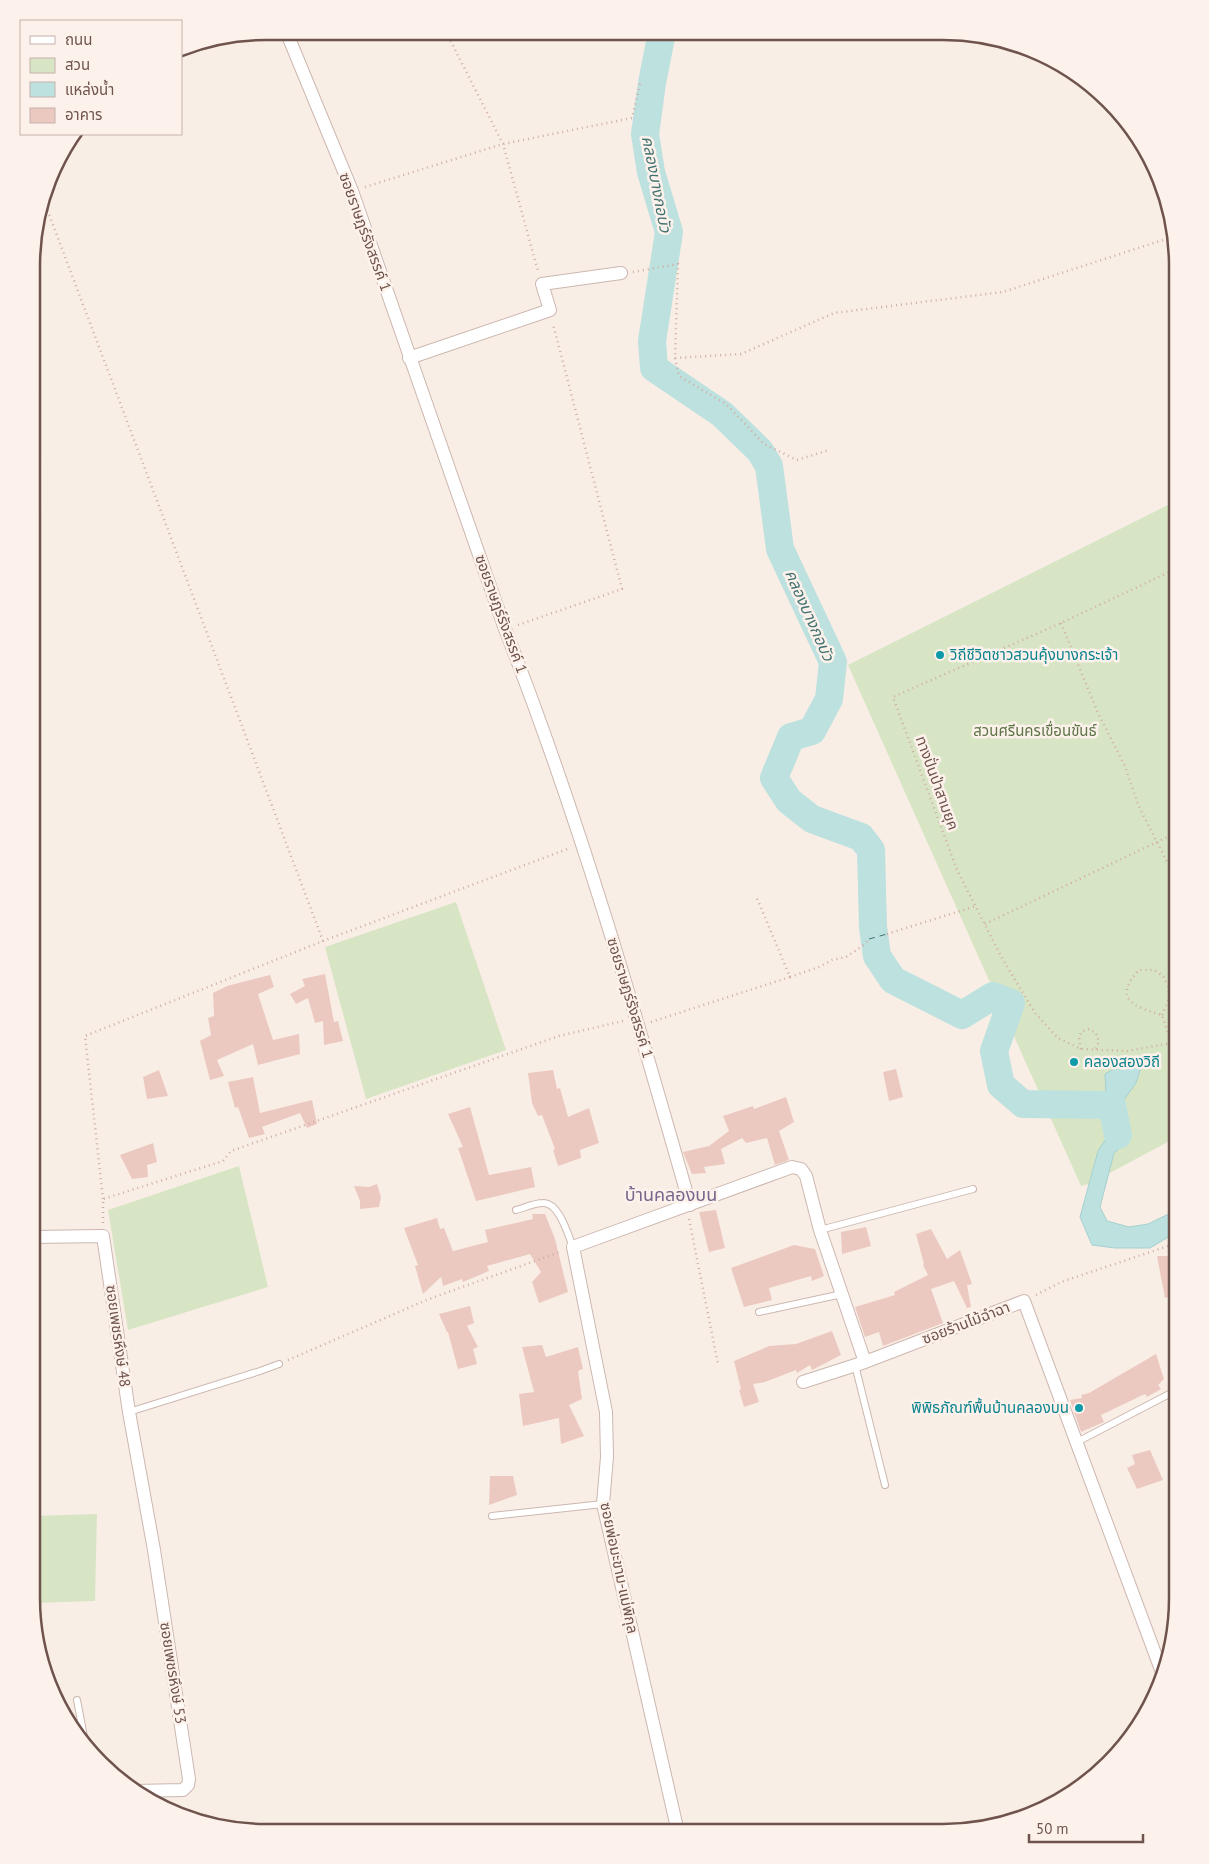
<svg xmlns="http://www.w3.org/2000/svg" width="1209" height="1864" viewBox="0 0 1209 1864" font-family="'PT Sans','Noto Sans Thai',sans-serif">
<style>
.green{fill:#d8e5c5}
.water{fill:#bce1df;stroke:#a4d1d0}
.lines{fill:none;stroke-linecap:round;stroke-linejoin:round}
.river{stroke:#bce1df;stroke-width:28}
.ferry{stroke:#437372;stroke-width:1;stroke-dasharray:6 5;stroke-linecap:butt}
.building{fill:#ecc9c0}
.lane-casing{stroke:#ccb7b0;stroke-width:8}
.street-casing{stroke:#ccb7b0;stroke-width:14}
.path{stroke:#d0ada3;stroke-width:2.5;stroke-dasharray:1 4;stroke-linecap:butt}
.lane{stroke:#fff;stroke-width:6}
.street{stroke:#fff;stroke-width:12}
.culture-dot{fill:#0f9aa8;stroke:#fdf2eb;stroke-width:2}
.labels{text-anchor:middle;stroke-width:5;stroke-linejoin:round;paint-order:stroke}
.street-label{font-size:15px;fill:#6f534d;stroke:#fdf2eb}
.culture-label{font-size:15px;fill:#0d838f;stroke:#fdf2eb;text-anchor:start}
.park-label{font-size:15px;fill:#5d7447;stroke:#fdf2eb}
.water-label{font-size:16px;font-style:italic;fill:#437372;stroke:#fdf2eb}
.quarter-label{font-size:18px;fill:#78668c;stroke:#fdf2eb}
.rim{fill:none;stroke:#6f534d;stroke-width:2.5}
</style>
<rect width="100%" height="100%" fill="#f9eee5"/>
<path class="green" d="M1178,500l-1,637 -69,37 6,-21 13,-11 -9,-34 18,-25 4,-15 -14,-6 -21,12 3,62 -10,15 -9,33 -8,2 -233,-521z
M456,902l50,148 -140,49 -41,-152z
M239,1166l29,121 -140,43 -20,-120z
M97,1514l-2,87 -63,2 -1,-87z"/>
<path class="water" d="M1126,1062l15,5 -5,16 -18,25 9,34 -13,11 -14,54 7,14 22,6 19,-3 29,-14v22l-27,16h-35l-23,-3 -12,-28 18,-66 10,-15 -3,-62z"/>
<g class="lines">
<path class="river" d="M662,32l-10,51 -7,51 6,38 18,60 -17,109 2,27 68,46 38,37 9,15 11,83 53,113 -4,37 -17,32 -21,6 -17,41 15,23 23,18 49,18 10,13 2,77 4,29 16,24 69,35 31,-19 18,7 -17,48 7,34 22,19 89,1 6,30"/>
<path class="ferry" d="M869,939l18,-5"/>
</g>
<path class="building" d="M325,974l9,48 4,-1 5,20 -19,4 -1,-24 -8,2 -7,-25 -12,6 -6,-10 15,-8 -3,-7z
M270,975l4,12 -16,7 15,46 26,-6 1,20 -42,11 -5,-21 -36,16 7,16 -14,4 -10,-39 11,-6 -3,-17 6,-2 -1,-23 14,-7z
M896,1069l7,28 -14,4 -6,-29z
M159,1070l9,26 -21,3 -4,-22z
M553,1070l4,19 3,-1 8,29 21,-9 10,35 -19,7 1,8 -23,8 -5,-16 2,-1 -13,-34 -4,1 -6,-13 -4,-30z
M253,1077l7,36 52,-13 5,24 -10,4 -7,-15 -38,14 3,7 -16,4 -11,-31 -3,1 -7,-26z
M786,1097l8,25 -15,9 10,29 -14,5 -8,-27 -21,5 -4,-5 -21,11 4,15 -21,3 2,6 -14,1 -9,-22 26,-6 20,-15 -6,-15 30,-10 1,3z
M470,1107l19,68 42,-8 4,20 -59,14 -18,-53 5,-1 -15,-33z
M153,1143l4,19 -10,3 1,12 -16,2 -12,-24z
M377,1184l4,13 -2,10 -19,2v-8l-6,-15 15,1z
M716,1210l9,38 -16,4 -10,-40z
M532,1214h13l10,25 13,53 -29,11 -7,-21 9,-10 -11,-18 -43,12 2,5 -26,11 -1,-3 -19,7 -2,-9 -18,17 -8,-28 3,-1 -14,-37 33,-10 3,11 4,-1 9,23 35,-9 -3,-12 48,-11z
M866,1227l5,19 -29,8 -1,-22z
M931,1229l16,30 13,-9 12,34 -5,1 4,22 -4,1 -13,-27 -23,8 12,34 -60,23 -4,-14 -14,5 -10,-30 40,-12 -1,-3 34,-17 -5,-10 1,-1 -8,-30z
M794,1245l21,4 9,27 -12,5 -1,-5 -42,12 3,12 -28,7 -13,-39z
M1157,1256h20v38l-12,4z
M470,1306l4,17 -7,3 11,21 -5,2 4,15 -19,5 -10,-37h-1l-8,-18z
M832,1331l9,24 -29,15 -2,-5 -13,8 -1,-3 -31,12 -12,2 6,18 -15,5 -5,-17 2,-1 -7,-28 35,-15 27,-2z
M542,1345l4,12 32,-10 5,22 -5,2 4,28 -13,6 15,31 -23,8 -2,-26 -36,8 -4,-32 15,-2 -12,-45z
M1156,1354l8,25 -6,6 3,4 -14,8 -2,-3 -44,21 3,7 -23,10 -11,-32 12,-2 -1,-3 8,-2z
M1150,1450l13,30 -26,9 -10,-21 8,-4 -3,-9z
M490,1476h23l4,19 -28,10z"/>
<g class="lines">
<defs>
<path id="lane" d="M516,1210c8,-2 18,-7 27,-7 16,-1 25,32 30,44
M820,1230l153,-41
M759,1312l83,-18
M855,1365l30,120
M129,1412l131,-41 19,-7
M1077,1442l100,-52
M492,1516l111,-12
M77,1700l9,47"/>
<path id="street" d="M286,31l66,160 153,438c74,188 130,382 185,576
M409,358l141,-48 -8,-26 79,-11
M32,1237l71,-1 26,176 25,138 35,229 -1,6 -5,5 -49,1
M803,1382l62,-20
M678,1832l-75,-328 4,-47 -1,-45 -33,-165 219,-80 9,2 5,7 14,54 45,132 159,-61 139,374"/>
</defs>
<use href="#lane" class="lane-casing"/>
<use href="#street" class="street-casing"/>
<path class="path" d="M446,32l57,112 35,127
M365,187l138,-43 129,-26 8,-34
M44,201l279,740
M633,272l45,-8 -3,94 66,-4 93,-41 169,-21 169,-55
M675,358l4,18 47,28 38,40 33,16 32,-10
M1061,623l37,90 27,53 13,39 40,78
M518,625l104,-36 -69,-265
M985,924l193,-92
M887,934l89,-28
M790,977l29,-10 13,-7 14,-3 19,-13 4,-5
M1162,1015l7,-16 -1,-13 -5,-10 -9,-6h-15c-27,29 -5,37 23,45l9,28
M651,1022l139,-45 -34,-81
M1177,1042l-50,9 -46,-2 -23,-11 -23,-25 -33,-55 -45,-88 -64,-173 168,-74 117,-55
M1081,1049l-2,-9 2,-8 8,-3 7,4 3,9 -4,8
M103,1199l-18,-163 238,-95 247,-93
M689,1219l29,145
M103,1223v-24l120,-38 8,-10 328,-115 64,-15
M1036,1295l25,-13 116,-39
M288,1360l141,-61 131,-47"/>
<use href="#lane" class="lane"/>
<use href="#street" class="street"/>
</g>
<g class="culture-dot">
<circle cx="940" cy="655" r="5"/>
<circle cx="1074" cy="1062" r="5"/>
<circle cx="1079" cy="1408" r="5"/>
</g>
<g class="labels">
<g class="street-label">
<text transform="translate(365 232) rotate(70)" y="5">ซอยราษฎร์รังสรรค์ 1</text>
<text transform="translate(501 614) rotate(70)" y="5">ซอยราษฎร์รังสรรค์ 1</text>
<text transform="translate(937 783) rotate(70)" y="5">ทางปั่นป่าสามยุค</text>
<text transform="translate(630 998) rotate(73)" y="5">ซอยราษฎร์รังสรรค์ 1</text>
<text transform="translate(966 1323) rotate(-21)" y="5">ซอยร้านไม้ฉำฉา</text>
<text transform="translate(118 1336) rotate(82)" y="5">ซอยเพชรหึงษ์ 48</text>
<text transform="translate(619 1568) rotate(78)" y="5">ซอยพ่อมะขาม-แม่พิกุล</text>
<text transform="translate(173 1673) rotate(81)" y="5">ซอยเพชรหึงษ์ 53</text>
</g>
<g class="culture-label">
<text x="950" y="660">วิถีชีวิตชาวสวนคุ้งบางกระเจ้า</text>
<text x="1084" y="1067">คลองสองวิถี</text>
<text x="1069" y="1413" text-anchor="end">พิพิธภัณฑ์พื้นบ้านคลองบน</text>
</g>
<g class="park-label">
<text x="1035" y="736">สวนศรีนครเขื่อนขันธ์</text>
</g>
<g class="water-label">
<text transform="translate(657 184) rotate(79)" y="6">คลองบางกอบัว</text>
<text transform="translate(810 615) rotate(66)" y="6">คลองบางกอบัว</text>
</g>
<g class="quarter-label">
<text x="671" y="1201">บ้านคลองบน</text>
</g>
</g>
<path d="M0 0H1209V1864H0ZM266 40H943A226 226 0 0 1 1169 266V1598A226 226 0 0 1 943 1824H266A226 226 0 0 1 40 1598V266A226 226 0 0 1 266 40Z" fill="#fdf2eb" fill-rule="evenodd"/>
<path class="rim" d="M266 40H943A226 226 0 0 1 1169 266V1598A226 226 0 0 1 943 1824H266A226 226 0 0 1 40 1598V266A226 226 0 0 1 266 40Z"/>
<rect x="20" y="20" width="162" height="115" fill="#fdf2eb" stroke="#c4b2ac"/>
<rect x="30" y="36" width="25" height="8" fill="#ffffff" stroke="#c4b2ac"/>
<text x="65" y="45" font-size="15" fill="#6f534d">ถนน</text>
<rect x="30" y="58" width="25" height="15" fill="#d8e5c5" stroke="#c4b2ac"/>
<text x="65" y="70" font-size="15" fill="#6f534d">สวน</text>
<rect x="30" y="82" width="25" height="15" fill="#bce1df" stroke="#c4b2ac"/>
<text x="65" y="95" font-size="15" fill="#6f534d">แหล่งน้ำ</text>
<rect x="30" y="108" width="25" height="15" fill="#ecc9c0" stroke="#c4b2ac"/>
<text x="65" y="120" font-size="15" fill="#6f534d">อาคาร</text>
<path d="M1029 1834v8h114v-8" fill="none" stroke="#6f534d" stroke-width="2.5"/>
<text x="1036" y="1834" font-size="15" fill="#6f534d" stroke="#fdf2eb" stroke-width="4" paint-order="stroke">50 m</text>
</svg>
